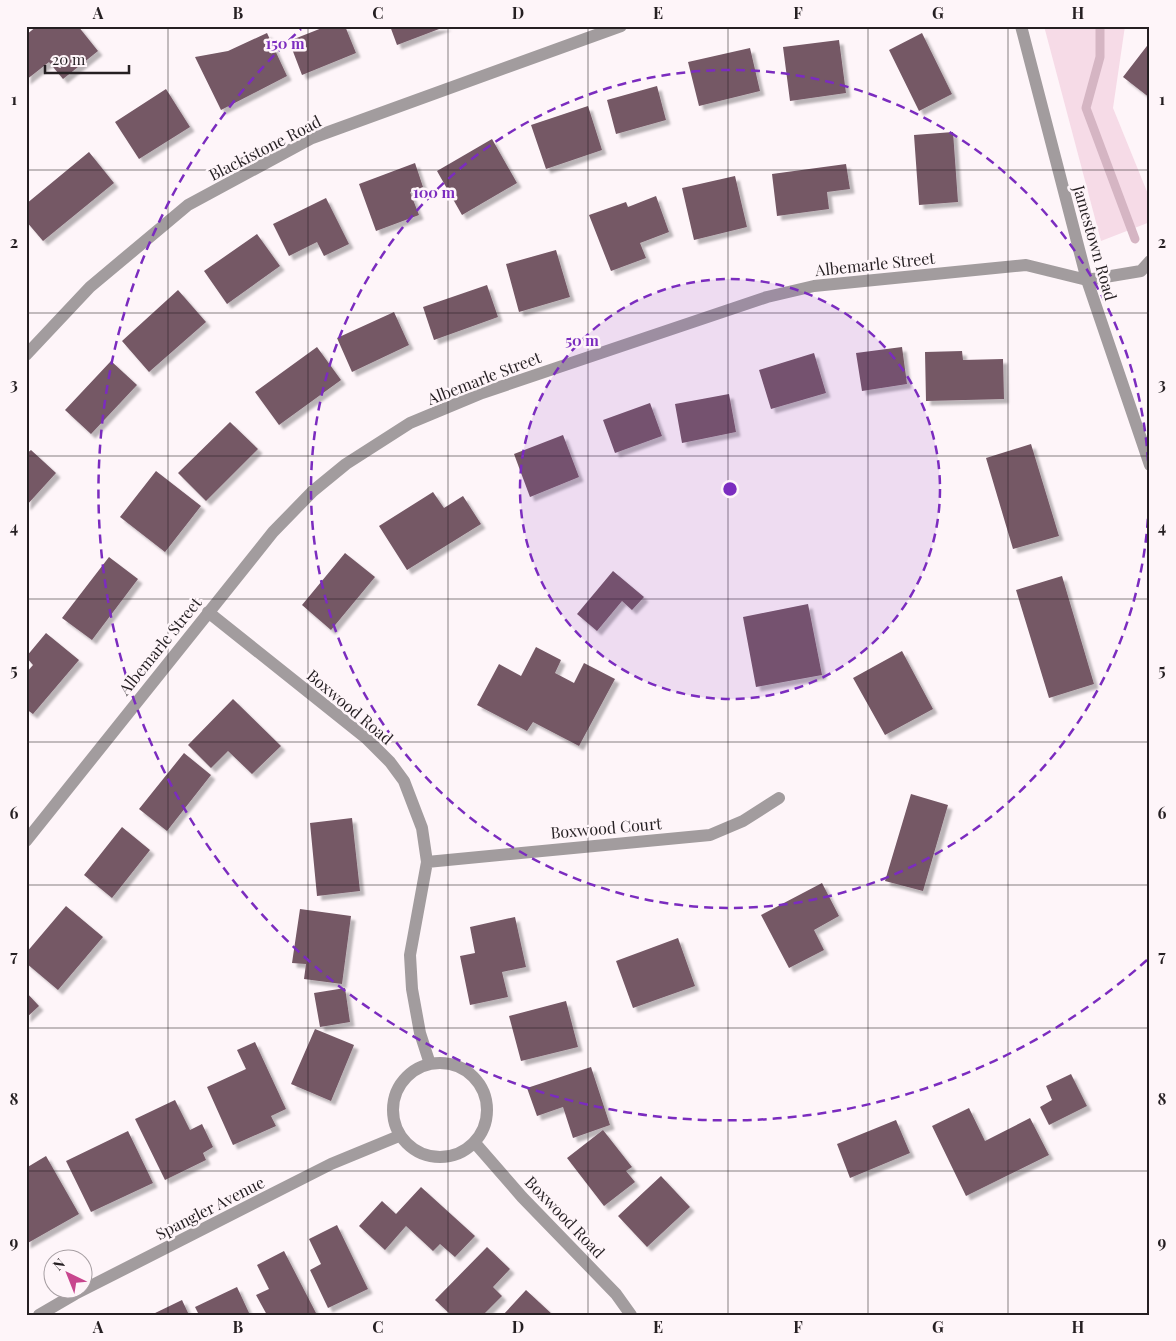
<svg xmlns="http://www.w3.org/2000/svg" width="1176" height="1341" viewBox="0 0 1176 1341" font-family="'Playfair Display',serif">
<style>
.green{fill:#f6dbe7}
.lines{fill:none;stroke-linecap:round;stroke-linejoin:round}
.stream{stroke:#d5b5c3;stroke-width:9}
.building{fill:#745865;filter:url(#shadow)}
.street{stroke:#a29c9e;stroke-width:12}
.grid{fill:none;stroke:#251f22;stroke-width:1;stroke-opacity:0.55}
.ring{fill:none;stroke:#7b2cbf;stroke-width:2.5;stroke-dasharray:9 6}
.labels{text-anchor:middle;stroke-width:5;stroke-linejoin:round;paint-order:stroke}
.street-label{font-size:16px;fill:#251f22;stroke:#fef5f9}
.centre{fill:#7b2cbf;stroke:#fef5f9;stroke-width:2.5}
.ring-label{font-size:15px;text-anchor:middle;font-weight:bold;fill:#7b2cbf;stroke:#fef5f9;stroke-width:5;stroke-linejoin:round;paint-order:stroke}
.neatline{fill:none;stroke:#251f22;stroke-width:2}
.grid-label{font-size:16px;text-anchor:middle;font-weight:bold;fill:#251f22}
</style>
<defs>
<filter id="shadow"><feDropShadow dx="4.5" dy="4.5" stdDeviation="1" flood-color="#0004"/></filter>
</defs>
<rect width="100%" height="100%" fill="#fef5f9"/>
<path class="green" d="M1044,26h81l-12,82 37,91v23l-49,19z"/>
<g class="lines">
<path class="stream" d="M1100,26v31l-14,51 49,131"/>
</g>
<path class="building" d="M37,26h41l20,25 -35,28 -14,-17 -23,18v-45z
M327,26h18l11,27 -54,22 -13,-34z
M390,26h57l-50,19z
M267,33l20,43 -66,34 -26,-53 33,-6z
M922,33l30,61 -33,17 -30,-61z
M839,40l7,53 -56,8 -7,-54z
M1150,42v56l-27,-21z
M750,48l10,43 -61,15 -11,-44z
M657,86l9,34 -50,14 -9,-34z
M166,89l24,38 -51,32 -24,-37z
M588,106l14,44 -56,19 -15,-44z
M953,132l5,70 -39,3 -5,-70z
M492,139l25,44 -55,32 -25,-44z
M89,152l25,31 -71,58 -17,-20v-17z
M415,163l8,24 -13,5 9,23 -43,16 -17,-47z
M846,164l4,25 -23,3 2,17 -52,7 -5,-42z
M735,176l12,51 -53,13 -12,-52z
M656,196l13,36 -29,11 6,15 -35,13 -22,-56 37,-13 2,5z
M326,198l23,46 -25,12 -7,-14 -28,14 -16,-32z
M257,234l23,32 -53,38 -23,-33z
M556,250l14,47 -51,15 -13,-48z
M487,285l11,32 -64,23 -11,-33z
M178,290l28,32 -57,50 -27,-31z
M394,312l15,33 -57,27 -15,-34z
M317,347l24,33 -62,45 -24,-33z
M902,347l5,37 -45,7 -6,-38z
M962,351l1,9 40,-1 1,40 -78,2 -1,-49z
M814,353l12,40 -55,16 -12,-39z
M111,361l26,24 -46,49 -26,-24z
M729,394l7,38 -54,11 -7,-39z
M650,403l12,33 -47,17 -12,-33z
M230,422l28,27 -52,52 -28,-28z
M563,435l16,42 -49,20 -16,-43z
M1031,444l28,92 -46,13 -27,-91z
M31,450l25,23 -30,33v-52z
M156,471l45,35 -36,46 -45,-35z
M433,492l11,16 19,-12 18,28 -74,46 -28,-44z
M345,553l30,24 -44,53 -29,-25z
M109,557l29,22 -46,61 -30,-22z
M613,571l31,26 -12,13 -10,-9 -25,30 -20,-17z
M1062,576l32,108 -45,14 -33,-108z
M808,604l14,71 -66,12 -13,-70z
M46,633l33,27 -46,54 -7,-5v-36l7,-8 -7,-8z
M536,647l25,13 -6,13 19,10 10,-20 31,16 -36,67 -46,-24 -6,9 -50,-26 22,-41 22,12z
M902,651l31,58 -48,26 -32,-57z
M233,699l48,47 -29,28 -24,-23 -17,17 -23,-23z
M184,753l27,22 -44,56 -28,-22z
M911,794l37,11 -25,86 -38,-10z
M352,818l8,73 -43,5 -7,-73z
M122,827l28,23 -38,48 -28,-23z
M822,883l17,33 -25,14 10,20 -35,18 -28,-53z
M66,906l37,31 -45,53 -32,-27v-10z
M300,909l51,7 -9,68 -38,-5 2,-15 -14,-1z
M515,917l11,50 -24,5 6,25 -38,8 -10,-49 15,-3 -5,-26z
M678,938l17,48 -62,22 -17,-47z
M345,988l5,34 -30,5 -6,-34z
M26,992l13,14 -13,12z
M566,1001l12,46 -57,14 -12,-45z
M315,1029l39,16 -23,56 -40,-17z
M255,1042l31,67 -15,7 5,10 -43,19 -26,-58 39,-18 -9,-19z
M591,1067l19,58 -37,13 -10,-31 -26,9 -10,-28z
M1071,1074l16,32 -38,19 -9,-18 12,-7 -6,-14z
M175,1100l15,30 12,-6 11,23 -10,6 3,7 -41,20 -30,-61z
M969,1108l16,33 45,-23 19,37 -83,41 -34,-70z
M896,1120l14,33 -60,25 -13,-34z
M603,1130l29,37 -6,4 9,11 -31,24 -37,-48z
M128,1131l25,52 -62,29 -25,-51z
M46,1156l33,58 -53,30v-76z
M661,1176l29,31 -43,40 -29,-31z
M421,1187l54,49 -20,21 -15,-13 -7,7 -27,-25 -21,24 -26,-24 23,-25 14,13z
M337,1225l31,64 -40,19 -18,-38 11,-6 -12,-25z
M487,1247l23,22 -17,18 9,9 -19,19h-32l-16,-15z
M284,1251l33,64h-50l-11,-20 13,-6 -12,-24z
M237,1287l13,28h-51l-4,-8z
M526,1290l27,25h-50z
M182,1300l7,15h-38z"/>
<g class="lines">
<path class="street" d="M1021,26l66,254 63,185
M26,355l64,-68 98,-82 124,-67 309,-112
M208,612l158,126 24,24 14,19 18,47 5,34 -17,93 2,34 8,44 10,31
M26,841l247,-309 40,-41 33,-27 64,-41 72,-30 285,-96 47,-11 212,-21 61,15 54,-9 9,-10
M427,862l283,-27 33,-14 36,-23
M393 1110a47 47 0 1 1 94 0a47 47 0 1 1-94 0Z
M475,1143l47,54 94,97 15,21
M39,1315l36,-21 256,-130 68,-28"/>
</g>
<path class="grid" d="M168,26v1289M308,26v1289M448,26v1289M588,26v1289M728,26v1289M868,26v1289M1008,26v1289M26,170h1124M26,313h1124M26,456h1124M26,599h1124M26,742h1124M26,885h1124M26,1028h1124M26,1171h1124"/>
<circle cx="730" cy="489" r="210" fill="#7b2cbf" fill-opacity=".12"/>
<g class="ring">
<circle cx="730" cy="489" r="210"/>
<circle cx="730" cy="489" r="419"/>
<path d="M1147 960A629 629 0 0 1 301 29"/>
</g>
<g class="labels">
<g class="street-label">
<text transform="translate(265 148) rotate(-27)" y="6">Blackistone Road</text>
<text transform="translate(1095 243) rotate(74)" y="6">Jamestown Road</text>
<text transform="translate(875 264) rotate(-6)" y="6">Albemarle Street</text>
<text transform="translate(484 378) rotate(-21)" y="6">Albemarle Street</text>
<text transform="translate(160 646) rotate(-51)" y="6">Albemarle Street</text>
<text transform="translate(350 707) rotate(40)" y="6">Boxwood Road</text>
<text transform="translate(606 828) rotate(-5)" y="6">Boxwood Court</text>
<text transform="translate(210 1208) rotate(-27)" y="6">Spangler Avenue</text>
<text transform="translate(565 1217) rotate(46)" y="6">Boxwood Road</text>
</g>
</g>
<circle cx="730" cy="489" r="8" class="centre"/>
<g class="ring-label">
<text x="285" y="49">150 m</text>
<text x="434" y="198">100 m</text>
<text x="582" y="346">50 m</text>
</g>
<rect width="1176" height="1341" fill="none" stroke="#fef5f9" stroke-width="55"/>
<g transform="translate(68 1274) rotate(317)"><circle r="24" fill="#fef5f9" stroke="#a79fa3"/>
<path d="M0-4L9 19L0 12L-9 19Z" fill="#c8468e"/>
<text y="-8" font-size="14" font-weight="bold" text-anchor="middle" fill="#251f22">N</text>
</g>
<path d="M45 65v8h84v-8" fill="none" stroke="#251f22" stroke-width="2.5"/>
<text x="52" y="65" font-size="15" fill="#251f22" stroke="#fef5f9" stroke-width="4" paint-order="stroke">20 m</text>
<rect x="28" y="28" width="1120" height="1286" class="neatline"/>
<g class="grid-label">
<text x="98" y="19">A</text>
<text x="238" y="19">B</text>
<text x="378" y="19">C</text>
<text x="518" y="19">D</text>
<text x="658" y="19">E</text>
<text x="798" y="19">F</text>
<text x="938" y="19">G</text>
<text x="1078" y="19">H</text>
<text x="14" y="105">1</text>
<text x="1162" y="105">1</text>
<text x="14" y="248">2</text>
<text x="1162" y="248">2</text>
<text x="14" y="390">3</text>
<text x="1162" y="390">3</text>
<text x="14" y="533">4</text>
<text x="1162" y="533">4</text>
<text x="14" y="676">5</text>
<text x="1162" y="676">5</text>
<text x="14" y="819">6</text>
<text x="1162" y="819">6</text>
<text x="14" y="962">7</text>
<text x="1162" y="962">7</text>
<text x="14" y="1105">8</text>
<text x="1162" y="1105">8</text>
<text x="14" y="1248">9</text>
<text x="1162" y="1248">9</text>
<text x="98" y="1333">A</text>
<text x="238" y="1333">B</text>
<text x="378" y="1333">C</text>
<text x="518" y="1333">D</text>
<text x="658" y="1333">E</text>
<text x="798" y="1333">F</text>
<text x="938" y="1333">G</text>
<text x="1078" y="1333">H</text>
</g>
</svg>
